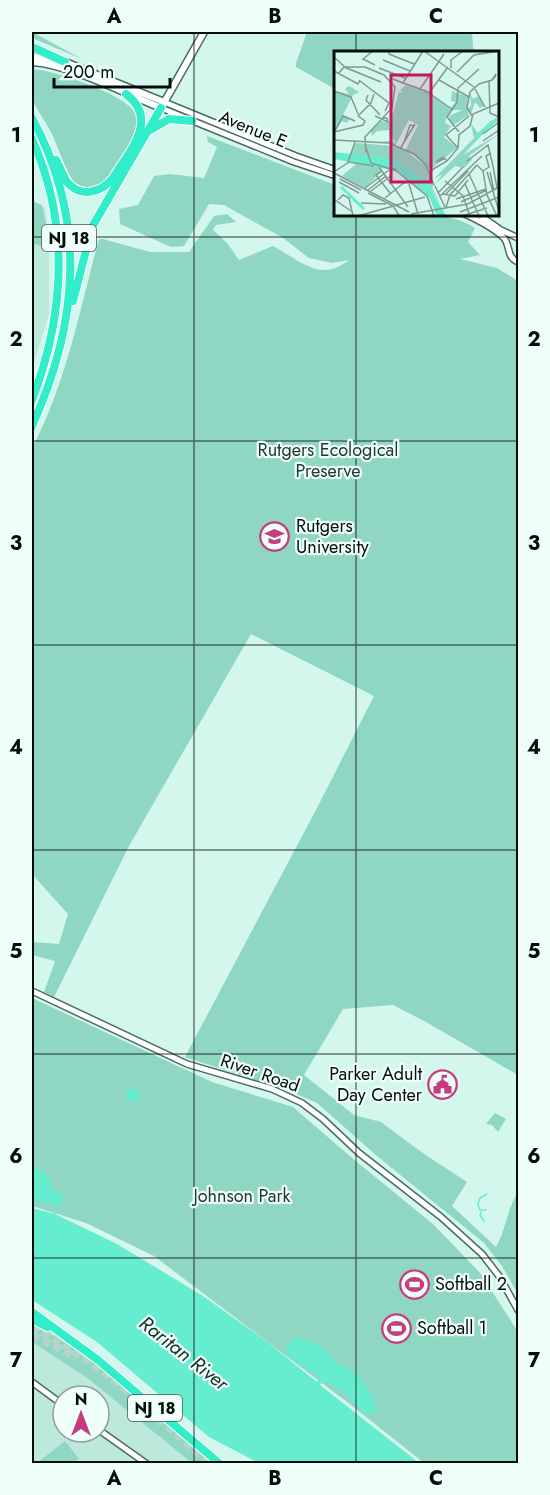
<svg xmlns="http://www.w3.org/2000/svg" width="550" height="1495" viewBox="0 0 550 1495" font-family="Jost,sans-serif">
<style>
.built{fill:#bde9dc;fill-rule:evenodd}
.green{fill:#8fd6c3}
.water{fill:#66ecce}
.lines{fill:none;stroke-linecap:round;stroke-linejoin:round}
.stream{stroke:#66ecce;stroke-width:1.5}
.motorway-tunnel{stroke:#b4d4ca;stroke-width:8;stroke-dasharray:8 4;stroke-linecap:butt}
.tertiary-casing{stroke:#4b6c63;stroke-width:8}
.secondary-casing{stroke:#4b6c63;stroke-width:9}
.motorway-casing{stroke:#fff;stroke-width:10}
.tertiary{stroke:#fff;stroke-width:5}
.secondary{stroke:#fff;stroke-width:6}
.motorway{stroke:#32edc9;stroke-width:8}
.grid{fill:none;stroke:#030e0b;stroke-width:1.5;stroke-opacity:0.55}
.labels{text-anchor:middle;stroke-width:4.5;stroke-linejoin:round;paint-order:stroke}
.shield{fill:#f0fefa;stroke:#4a5653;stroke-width:1.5}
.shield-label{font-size:16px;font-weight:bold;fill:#030e0b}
.street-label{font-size:18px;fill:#030e0b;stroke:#f0fefa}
.park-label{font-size:18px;fill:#223933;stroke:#f0fefa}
.poi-label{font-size:18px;fill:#030e0b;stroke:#f0fefa;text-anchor:start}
.water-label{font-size:20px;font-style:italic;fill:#19302a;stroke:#f0fefa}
.inset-river{fill:none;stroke:#66ecce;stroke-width:3}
.inset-road{fill:none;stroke:#809a92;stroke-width:1.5}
.view{fill:#c2185b;fill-opacity:0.15;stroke:#c2185b;stroke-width:3}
.inset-edge{fill:none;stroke:#030e0b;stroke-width:3}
.neatline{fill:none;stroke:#030e0b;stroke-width:2}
.grid-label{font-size:20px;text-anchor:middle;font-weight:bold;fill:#030e0b}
</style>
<rect width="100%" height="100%" fill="#d3f7ec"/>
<path class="built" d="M32,201l13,6 4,42v65l-17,56z
M32,1319l21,11 38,26 129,108h-188zM63,1396h36v36h-36z"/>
<path class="green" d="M32,32l50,27 -50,-21z
M307,32h165l1,16 4,3 -1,1h-140l-1,37 -39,-22v-4z
M32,69c21,1 98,26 105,47 5,12 -26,63 -38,70 -5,3 -16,2 -22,-2 -7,-3 -20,-38 -24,-48 -5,-12 -19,-28 -21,-40 -2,-8 0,-18 0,-27z
M207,136l128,49 1,29c39,1 107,-8 139,14l-7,14 12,13 -20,4 37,9 21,13v794l-92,-53 -33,-17 -50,4 -39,66 50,40 27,7 43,32 43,28 -15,24 44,41c10,-17 11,-38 22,-55v102l-16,-28 -18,-23 -107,-87 -60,-53 -25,-11 -107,-35 132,-249 57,-112 -123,-62 -122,212 -75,151 -10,-5 11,-31 -23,-6v-13l27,2 9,-30 -36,-40v-426c34,-64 48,-139 67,-209h4l47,13h39l25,-36 13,-2 9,8 -20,3 -3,5 15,14 11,16 34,-14c28,15 47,37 76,14l-17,3 -23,-5 -26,-20 -59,-33 -15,-1 -25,42 -13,1 -51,-23 -1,-15 19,-4 16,-29 16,-2 34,4 13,-31 -9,-5z
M32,201l10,4 6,28 1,16 -13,-5h-4z
M32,998l180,84 81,25 58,50 83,68 47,49 37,58v131h-94l-73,-58 -197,-149 -68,-33 -54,-17z
M495,1113l11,6 -8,13 -6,-7 -6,-1z
M32,1324c67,34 122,90 179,139h-19l-106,-86 -54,-35z
M65,1441l14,18 -6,4h-36z"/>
<path class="water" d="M126 1095a7 7 0 1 1 14 0a7 7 0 1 1-14 0Z
M32,1165c15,8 18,10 20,25l6,2 3,-1 2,7 -3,7 -28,-5z
M32,1208l23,6 62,30 86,52 63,45 51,41 3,-4 -35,-24 2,-8 8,-8c15,-1 24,8 35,16l-1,3 5,2 1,4 5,1 3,4 2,-2c15,10 29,26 31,45l-7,3 -6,-2 -21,-22 -19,-9 -3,4 99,78h-160l-50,-26 -112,-95 -65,-42z"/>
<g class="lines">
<path class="stream" d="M486,1210h-6l-2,-5 2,-7 7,-4
M481,1212l-1,3 4,6
M55,1214l2,-9"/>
<path class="motorway-tunnel" d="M32,1327c67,32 122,88 178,137
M32,1335l44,22"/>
<defs>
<path id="tertiary" d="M164,102l132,54 40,14
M161,108l133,54 42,14
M465,214c13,6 29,14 39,24 7,9 2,19 14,24
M478,214l23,16 17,8
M32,991l155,73 85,25 30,14 21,16 36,34 82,64 41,37 17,22 19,34
M32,1382l31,23
M99,1430l48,34"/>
<path id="secondary" d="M32,57l16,1 17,4 99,40
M32,62c37,2 92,31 129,46l43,-76"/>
<path id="motorway" d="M32,47l33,15
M32,118c55,102 47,204 0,308
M150,130l19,-11 23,2
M32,139c38,85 33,175 0,261
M56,160c4,7 7,16 11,22 13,16 34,11 46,-4 16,-27 47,-58 13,-84
M73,301l19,-74 69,-119
M32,1312l66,48 122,104
M32,1319l15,8"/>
</defs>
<use href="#tertiary" class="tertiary-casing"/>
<use href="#secondary" class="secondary-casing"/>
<use href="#motorway" class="motorway-casing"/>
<use href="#tertiary" class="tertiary"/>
<use href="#secondary" class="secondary"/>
<use href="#motorway" class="motorway"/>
</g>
<path class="grid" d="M194,32v1432M356,32v20M356,214v1250M32,237h486M32,441h486M32,645h486M32,850h486M32,1054h486M32,1258h486"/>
<defs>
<symbol id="university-ring" viewBox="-11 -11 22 22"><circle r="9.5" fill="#f0fefa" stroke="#c43d7c" stroke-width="1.5"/><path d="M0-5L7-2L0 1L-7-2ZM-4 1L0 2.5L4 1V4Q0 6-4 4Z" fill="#c43d7c"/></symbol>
<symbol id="civic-ring" viewBox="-11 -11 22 22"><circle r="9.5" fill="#f0fefa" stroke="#c43d7c" stroke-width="1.5"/><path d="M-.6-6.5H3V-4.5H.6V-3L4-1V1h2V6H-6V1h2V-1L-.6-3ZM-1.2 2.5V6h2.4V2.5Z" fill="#c43d7c"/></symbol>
<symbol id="stadium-ring" viewBox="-11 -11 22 22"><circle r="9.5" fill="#f0fefa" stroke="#c43d7c" stroke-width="1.5"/><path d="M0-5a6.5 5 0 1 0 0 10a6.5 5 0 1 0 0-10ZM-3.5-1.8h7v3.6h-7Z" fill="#c43d7c"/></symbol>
</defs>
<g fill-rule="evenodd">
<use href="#university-ring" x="258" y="520" width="33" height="33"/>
<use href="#civic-ring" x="426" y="1068" width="33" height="33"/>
<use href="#stadium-ring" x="398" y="1268" width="33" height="33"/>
<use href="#stadium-ring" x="380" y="1312" width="33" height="33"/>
</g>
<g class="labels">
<g class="shield">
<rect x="42" y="225" width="54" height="26" rx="4.5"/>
<rect x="128" y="1395" width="54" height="26" rx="4.5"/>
</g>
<g class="shield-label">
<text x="69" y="244">NJ 18</text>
<text x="155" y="1414">NJ 18</text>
</g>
<g class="street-label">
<text transform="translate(253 129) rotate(22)" y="6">Avenue E</text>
<text transform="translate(260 1073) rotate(19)" y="6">River Road</text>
</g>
<g class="park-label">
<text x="328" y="456">Rutgers Ecological<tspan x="328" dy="21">Preserve</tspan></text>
<text x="242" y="1202">Johnson Park</text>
</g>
<g class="poi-label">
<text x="296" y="532">Rutgers<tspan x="296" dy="21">University</tspan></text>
<text x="422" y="1080" text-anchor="end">Parker Adult<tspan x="422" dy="21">Day Center</tspan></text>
<text x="435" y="1290">Softball 2</text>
<text x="417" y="1334">Softball 1</text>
</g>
<g class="water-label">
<text transform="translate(184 1353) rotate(38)" y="7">Raritan River</text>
</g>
</g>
<g transform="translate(334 51)">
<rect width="165" height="165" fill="#d3f7ec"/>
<path d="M72,34l19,6 25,18 6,-7 -5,-1 1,-10 16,6 -1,12 4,-3 -1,-13 3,6 6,-3 5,10 -4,2 -5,-6 -4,12 -4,-4 2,5 -17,11 -3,-10 13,-6h-10l-6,9 -1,4 6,3 -7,11 13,11 -27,22 -16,-16 -8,-3 20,15 8,19 9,-11 -9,5 40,-41 -3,-14 7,9 13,-12 7,-3 -35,37 36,-21 -30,22 3,4 -8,8 -9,-2 -23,21 9,18 -13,-21 -26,-19 -19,-7 -33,-4 6,-11 39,3 -12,-5 13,1 -7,-7 1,-5 -13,1 -5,5 -1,-5 10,-10 9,2 9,-31 4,1 -3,-3zM75,69l9,5 -13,26 -10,-5zM15,35l10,6 -6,3 -10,20 7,3 -3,5 -5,-2 -8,11v-41l15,3 -4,-5zM22,113l22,3 4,4 -17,17 -23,-12z" fill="#8fd6c3" fill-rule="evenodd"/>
<path d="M0,101l61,7 33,25 18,32h-9l-8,-19 -31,-26 -59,-11 -5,-1z" fill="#66ecce"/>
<path class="inset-river" d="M142,86l21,-18M7,136l23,22"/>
<path class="inset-road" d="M39,0l-10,8 12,6M56,0l-1,3 25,10M90,0l50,36M0,6l11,10h20l19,8 11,12 -3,21 -27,29 1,15M49,9l27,11M45,17l26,10M117,17v-8l12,-9M0,20l24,13 2,-4M123,21l17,-17 24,-4M4,23l6,-7 37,15M59,28l10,4 20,-32M105,29l30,17M155,29l1,33 9,4M26,30l29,22 -4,8M69,32l23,8 27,19M86,38l24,-35M141,38l10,18M0,40l17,6 7,17M95,42l19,-26M34,44l-2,5 14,15M24,65l13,-13 3,-9M41,65l13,6 -1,-4h-5M138,65l-5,-8 3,-16 9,-8 13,-4 3,-3 1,-3 -4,6M1,80l8,-15 12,5M0,81l29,-7 2,-4 -7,-5M125,81l-12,-15 10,-15 1,-14 21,-19M149,83l16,-12M0,89l37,2M149,90l16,-11M37,91l18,1 25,11 12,11 8,20M70,91l6,-17 5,1M32,97l5,15 26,8M124,97l-12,-13 23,-19M66,98l15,-25M110,108l-8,3 7,-5 4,4M133,110l21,-16 5,21M14,111l7,-20M159,115l4,22M45,116l29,40M59,117l34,28 7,20M48,120l-6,4 14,18M96,120l17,-10 11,-13 1,-13 11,-9 3,-12 26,-11M149,120l6,-4 -3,-11 5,-3M0,121l15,-10 25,4M153,121l12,39M156,121l4,19M0,122l75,39M135,123l19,42M6,128l21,11M111,130l18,15 7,20M5,131l20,11M75,133l9,30M131,133l14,32M101,135l10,21M31,137l24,-18M34,139l18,-14M37,140l20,-15M34,142l25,13 6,9M104,142l25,-26M108,143l13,2 13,-16M111,144l23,-24M106,145l42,-40M51,147l20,-16M122,148l30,-10M1,149l16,11M4,149l5,-5 6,3 4,18M127,151l26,-12M27,152l25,1M112,156l4,-12 27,-30 6,6 4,24 10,21M126,161l39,-15M77,163l57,-10 31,-17M24,165l67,-19M128,165l25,-8"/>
<path class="view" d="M57,24h40v107h-40z"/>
<rect width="165" height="165" class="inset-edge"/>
</g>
<rect width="550" height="1495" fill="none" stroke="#f0fefa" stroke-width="66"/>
<g transform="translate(81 1414)"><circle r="28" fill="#f0fefa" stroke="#919e9a" stroke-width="1.5"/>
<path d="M0-4.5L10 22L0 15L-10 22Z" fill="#c43d7c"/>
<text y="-9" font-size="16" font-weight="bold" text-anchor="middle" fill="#030e0b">N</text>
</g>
<path d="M54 78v9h116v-9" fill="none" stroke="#030e0b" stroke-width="3"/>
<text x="63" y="78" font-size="18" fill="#030e0b" stroke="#f0fefa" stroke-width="4.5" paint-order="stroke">200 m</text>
<rect x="33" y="33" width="484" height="1429" class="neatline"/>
<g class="grid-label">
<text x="114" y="23">A</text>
<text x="275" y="23">B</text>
<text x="436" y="23">C</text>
<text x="16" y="142">1</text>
<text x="534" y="142">1</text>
<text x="16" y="346">2</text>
<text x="534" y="346">2</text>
<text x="16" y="550">3</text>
<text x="534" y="550">3</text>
<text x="16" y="754">4</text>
<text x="534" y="754">4</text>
<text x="16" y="958">5</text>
<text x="534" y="958">5</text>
<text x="16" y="1163">6</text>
<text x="534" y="1163">6</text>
<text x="16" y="1367">7</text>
<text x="534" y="1367">7</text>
<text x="114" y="1485">A</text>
<text x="275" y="1485">B</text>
<text x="436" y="1485">C</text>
</g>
</svg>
